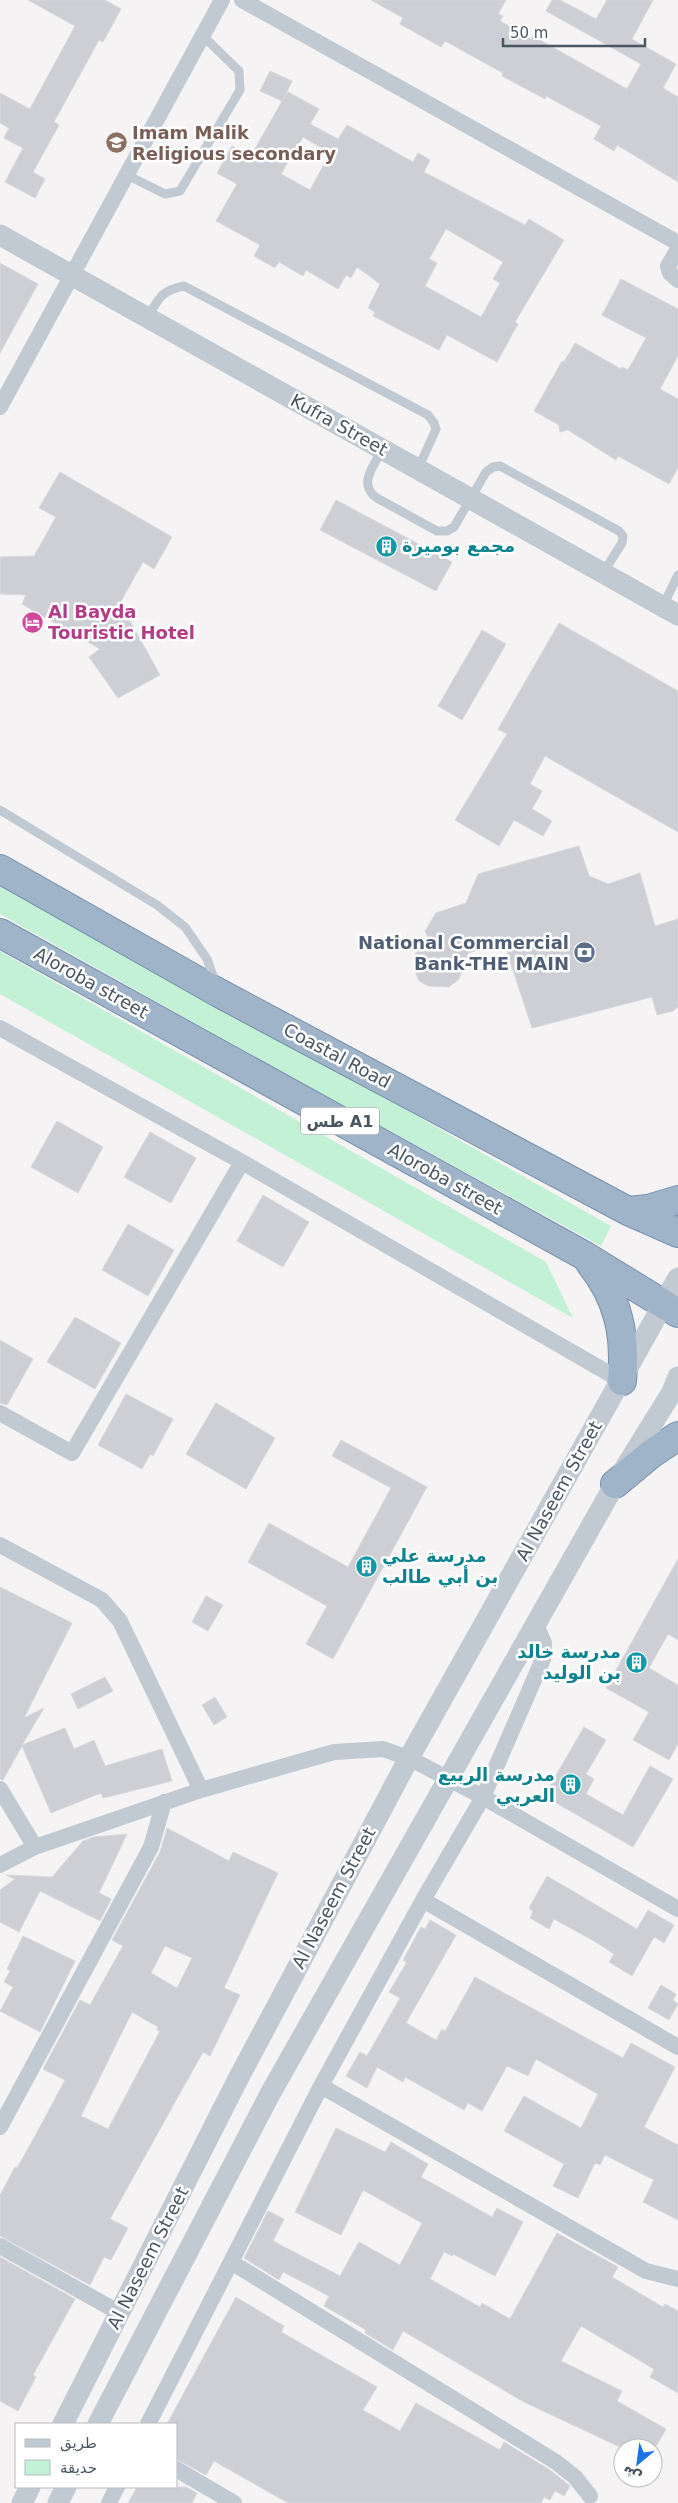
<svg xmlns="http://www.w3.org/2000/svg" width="678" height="2503" viewBox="0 0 678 2503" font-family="'DejaVu Sans',Vazirmatn,sans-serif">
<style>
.green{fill:#c3f1d5}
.building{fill:#cdcfd5;stroke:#d7d9de;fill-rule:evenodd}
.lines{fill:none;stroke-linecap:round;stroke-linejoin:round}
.trunk-casing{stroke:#7690ad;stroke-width:30}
.service{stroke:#c1cad2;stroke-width:9}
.minor{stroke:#c1cad2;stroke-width:16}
.tertiary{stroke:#c1cad2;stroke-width:21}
.trunk{stroke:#9fb4c9;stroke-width:28}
.labels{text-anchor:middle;stroke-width:5;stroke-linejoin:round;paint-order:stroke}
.shield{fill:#fff;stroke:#808990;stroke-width:1}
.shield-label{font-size:16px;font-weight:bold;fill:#4a5661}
.education-label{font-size:18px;font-weight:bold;fill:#785e54;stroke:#fff;text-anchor:start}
.street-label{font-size:18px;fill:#4a5661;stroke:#fff}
.culture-label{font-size:18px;font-weight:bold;fill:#0d838f;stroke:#fff;text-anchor:start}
.hotel-label{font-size:18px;font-weight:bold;fill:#b23c85;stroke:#fff;text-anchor:start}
.service-label{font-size:18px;font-weight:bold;fill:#4e5e75;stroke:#fff;text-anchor:end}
</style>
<rect width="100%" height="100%" fill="#f5f3f3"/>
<path class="green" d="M0,880l611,346 -10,20 -283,-154 -318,-178z
M0,951l546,311 27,56 -573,-324z"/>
<path class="building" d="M28,0h77l16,9 -18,33 -4,-2 -45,82 5,3 -26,47 12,7 -10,19 -30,-16 18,-34 -19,-10 5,-10 -9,-5v-30l30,16 45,-83z
M371,0h135l-8,14 5,2 -3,5 31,18 2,-3 94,53 14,-25 -95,-53 6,-11h8l36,19 11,-19h46l-21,39 44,25 -13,24 15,9v85l-61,-37 -3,6 -20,-12 7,-13 -55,-30 -1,3 -43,-23 1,-3 -58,-32 -4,6 -41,-23 3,-6z
M270,71l22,10 -9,19 5,-8 31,17 -9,15 28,15 9,-14 66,37 5,-9 12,7 -6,12 101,53 4,-6 35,21 -49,82 3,2 -21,38 -50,-27 -8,15 -66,-34 2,-4 -7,-4 12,-24 -23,-17 -6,11 -5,-3 -8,14 -32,-19 -3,6 -24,-14 -4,6 -21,-12 6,-11 -44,-24 21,-37 -20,-11 15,-27 19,10 31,-55 -22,-10zM303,137l27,16 -20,37 -29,-16zM446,229l57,33 -10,17 7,4 -19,34 -56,-31 12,-23 -8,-4z
M0,263l38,21 -38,69z
M621,279l57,30v47l-18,33 18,10v69l-9,16 -51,-28 -2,4 -48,-30 -8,2 -1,-7 -25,-14 28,-50 2,1 11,-19 46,26 1,-2 6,3 18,-32 -44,-23z
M60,472l112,65 -18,32 -11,-7 -23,41 40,72 -42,23 -29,-41 11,-8 -78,-45 4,-9 -26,-1v-37l34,-1 22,-39 -17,-9z
M336,500l116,62 -16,29 -116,-61z
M559,623l119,68v141l-133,-76 -15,28 12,7 -10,18 20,12 -9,15 -29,-16 -15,26 -44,-26 52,-86 -9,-5z
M482,630l24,14 -44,76 -24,-14z
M579,846l10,30 19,8 32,-11 15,53 23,-7v88l-5,4 -16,4 -5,-18 -120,31 -28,-85 -36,10 -9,26 -10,8 -21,-1 -9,-5 -5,-12v-12l4,-9 11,-8 -4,-9 11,-18 30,-10 12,-29z
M57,1121l46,26 -25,46 -47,-26z
M150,1132l46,26 -25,45 -47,-26z
M263,1195l46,27 -26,45 -46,-26z
M128,1224l46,26 -26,46 -46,-26z
M75,1317l46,26 -26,46 -48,-27z
M0,1340l33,19 -26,46 -7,-2z
M126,1394l47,25 -20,37 -3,-2 -8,15 -44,-24z
M216,1403l59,35 -29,51 -60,-35z
M341,1440l86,47 -94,172 -27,-15 21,-38 -79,-44 21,-39 79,44 43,-79 -59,-32z
M678,1559v81l-10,-6 -19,34 29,17v59l-9,16 -36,-20 16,-28 -43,-24z
M0,1587l72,36 -48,95 20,-10 -22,37 43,-17 9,21 20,-9 11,26 57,-17 10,32 -69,17 -2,-5 -50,20 -29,-67 -19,34 -3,-1z
M206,1596l17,9 -15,26 -16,-9z
M105,1677l8,14 -35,18 -7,-15z
M215,1697l12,20 -13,8 -12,-20z
M584,1727l22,13 -20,34 8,5 -8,15 37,21 27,-49 23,13 -40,68 -89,-51z
M167,1828l62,33 4,-9 45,21 -54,115 16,7 -30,61 -7,-4 -93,167 18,9 -17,32 -7,-3 -14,28 -90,-49v-41l15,-28 2,1 18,-32 30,-56 -22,-11 37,-69 10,5 33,-59 -11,-6 48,-88zM165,1946l27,12 -15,30 -26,-15zM132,2012l26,15 -1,3 3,1 -52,98 -27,-13z
M127,1834l-28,59 12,6 -11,22 -60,-30 -21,41 -19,-10v-32l15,-11 -9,-4 46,2 31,-36 11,-4z
M547,1876l90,53 11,-19 26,15 -10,18 -10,-6 -22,39 -23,-14 5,-8 -20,-13 -40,-22 -5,10 -19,-11 3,-7 -4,-3z
M430,1920l26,15 -50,88 30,17 6,-11 3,2 30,-54 148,81 8,-15 44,24 -31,60 34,18v75l-35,-18 11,-22 -49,-25 -5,10 -5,-2 -17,35 -25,-12 11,-22 -60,-33 20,-35 57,32 17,-34 -62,-35 -8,17 -21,-10 -25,45 -14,-8 -4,7 -59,-33 -2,5 -26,-15 -10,21 -21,-12 14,-24 7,4 33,-58 -11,-6 18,-30 -4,-2 18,-33 4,2z
M23,1936l52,25 -35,71 -40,-21 13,-24 -9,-5 6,-11 -3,-2z
M661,1985l15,9 -3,6 5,4 -9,16 -21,-12z
M336,2128l49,24 6,-10 37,22 -7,13 71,40 5,-9 26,14 -28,54 -42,-22 -1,2 -8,-4 -14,27 50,28 2,-4 28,16 47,-86 61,34 -6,10 51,30 2,-3 13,7v82l-28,-16 4,-8 -73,-43 -20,35 61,30 -5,10 49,28 -11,19h-33l-98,-46 -121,-71 -10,19 -28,-17 1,-3 -42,-24 5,-10 -46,-24 -4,8 -35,-22 24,-47 16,8 -11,22 67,35 19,-34 41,23 22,-42 -59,-33 -22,45 -46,-23z
M0,2257l75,42 -42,76 3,2 -18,34 -18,-10z
M236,2297l48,29 -3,6 96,55 -14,23 37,21 16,-28 84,47 4,-8 46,28 20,16 -6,10 -9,-5 -5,9 -6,-3 -3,6h-253l-74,-42 -8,14 -30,-16v-35h-9z
M137,2487h49l11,6 -5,10h-64z"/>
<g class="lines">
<defs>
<path id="trunk" d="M0,869l219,124 409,218 50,22
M0,933l585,323 93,57
M628,1211l20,-2 30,-9
M590,1263c29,36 36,73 32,118
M615,1484l36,-30 27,-18"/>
</defs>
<use href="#trunk" class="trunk-casing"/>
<path class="service" d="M127,175l38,19 15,-3 60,-101 -1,-19 -37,-36
M148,317c10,-18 14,-27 36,-31l244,129 6,8 2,6 -18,40
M383,449c-9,16 -26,36 -6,49l60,33h10l7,-4 32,-55 7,-5 7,-1 119,65 4,5 -1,7 -19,30
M663,606l15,-31
M0,810l157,95 28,22 22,32 9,25"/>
<path class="minor" d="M242,0l436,243
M678,249l-10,17 2,7 8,7
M0,407l222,-407
M0,1028l242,134 380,219
M0,1413l72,40 170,-291
M0,1545l102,55 18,21 81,169
M0,1789l35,58
M0,1865l35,-18 166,-57 133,-38 49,-3 26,9 74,39 195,112
M423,1900l255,147
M321,2086l325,185 32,8
M0,2127l151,-280 13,-45
M0,2246l120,67
M231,2262l325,200 19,15 15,19
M148,2424l173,-338 102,-186 60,-103 60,-138 1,-16 -8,-18
M176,2469l58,34
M109,2503l8,-16"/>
<path class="tertiary" d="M0,235l678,380
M63,2424l175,-345 171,-321 269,-480
M98,2424l172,-330 345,-610 57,-92 6,-15
M22,2503l8,-16
M58,2503l8,-16"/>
<use href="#trunk" class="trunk"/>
</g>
<defs>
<symbol id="school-disc" viewBox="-11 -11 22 22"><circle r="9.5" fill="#8d6e63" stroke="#fff"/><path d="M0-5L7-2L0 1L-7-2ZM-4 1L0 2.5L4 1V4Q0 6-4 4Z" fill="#fff"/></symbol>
<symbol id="building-disc" viewBox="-11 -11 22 22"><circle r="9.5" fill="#0f9aa8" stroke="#fff"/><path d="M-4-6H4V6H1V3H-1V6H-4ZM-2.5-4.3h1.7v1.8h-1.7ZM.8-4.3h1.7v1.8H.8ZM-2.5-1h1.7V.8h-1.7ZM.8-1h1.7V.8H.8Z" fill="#fff"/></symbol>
<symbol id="hotel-disc" viewBox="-11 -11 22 22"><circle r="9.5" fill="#d1479c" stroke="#fff"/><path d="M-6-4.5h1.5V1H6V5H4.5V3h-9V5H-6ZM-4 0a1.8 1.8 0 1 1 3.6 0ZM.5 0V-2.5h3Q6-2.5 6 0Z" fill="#fff"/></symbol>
<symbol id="bank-disc" viewBox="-11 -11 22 22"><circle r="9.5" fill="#5c6f8a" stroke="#fff"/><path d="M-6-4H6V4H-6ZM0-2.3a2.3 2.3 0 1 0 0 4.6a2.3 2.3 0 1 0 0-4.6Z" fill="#fff"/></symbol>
</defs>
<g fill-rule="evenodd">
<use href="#school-disc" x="104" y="130" width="25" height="25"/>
<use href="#building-disc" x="374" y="534" width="25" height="25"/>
<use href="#hotel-disc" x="20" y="610" width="25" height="25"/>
<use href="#bank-disc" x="572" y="940" width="25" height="25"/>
<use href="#building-disc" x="354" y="1554" width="25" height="25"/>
<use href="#building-disc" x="624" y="1650" width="25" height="25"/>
<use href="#building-disc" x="558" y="1772" width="25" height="25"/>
</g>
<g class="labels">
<rect class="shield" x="301" y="1107.5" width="78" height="27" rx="4"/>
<g class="shield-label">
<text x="340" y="1127">طس A1</text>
</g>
<g class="education-label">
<text x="132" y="139">Imam Malik<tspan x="132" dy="21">Religious secondary</tspan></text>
</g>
<g class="street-label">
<text transform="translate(339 425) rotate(29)" y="6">Kufra Street</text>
<text transform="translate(91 983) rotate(29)" y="6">Aloroba street</text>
<text transform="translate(337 1056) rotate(28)" y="6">Coastal Road</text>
<text transform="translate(445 1179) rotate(29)" y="6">Aloroba street</text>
<text transform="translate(559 1491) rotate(-61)" y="6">Al Naseem Street</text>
<text transform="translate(334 1898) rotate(-62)" y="6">Al Naseem Street</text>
<text transform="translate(148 2258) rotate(-63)" y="6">Al Naseem Street</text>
</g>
<g class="culture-label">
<text x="402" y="552">مجمع بوميرة</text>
<text x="382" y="1562">مدرسة علي<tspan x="382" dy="21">بن أبي طالب</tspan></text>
<text x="621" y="1658" text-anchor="end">مدرسة خالد<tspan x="621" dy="21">بن الوليد</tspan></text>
<text x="555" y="1781" text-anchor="end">مدرسة الربيع<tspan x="555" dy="21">العربي</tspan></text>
</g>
<g class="hotel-label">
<text x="48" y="618">Al Bayda<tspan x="48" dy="21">Touristic Hotel</tspan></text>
</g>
<g class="service-label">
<text x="569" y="949">National Commercial<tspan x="569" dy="21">Bank-THE MAIN</tspan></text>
</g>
</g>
<rect x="15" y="2423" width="162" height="65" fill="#ffffff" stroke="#b7bbc0"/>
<rect x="25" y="2439" width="25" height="8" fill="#c1cad2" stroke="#b7bbc0"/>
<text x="60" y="2448" font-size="15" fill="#4a5661">طريق</text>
<rect x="25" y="2460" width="25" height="15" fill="#c3f1d5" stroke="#b7bbc0"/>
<text x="60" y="2473" font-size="15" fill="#4a5661">حديقة</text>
<g transform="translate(638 2463) rotate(209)"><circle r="24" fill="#ffffff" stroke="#b7bbc0"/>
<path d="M0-4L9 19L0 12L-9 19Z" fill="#1a73e8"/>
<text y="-8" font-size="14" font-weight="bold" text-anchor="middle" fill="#4a5661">ش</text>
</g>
<path d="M503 38v8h142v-8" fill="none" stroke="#4a5661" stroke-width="2.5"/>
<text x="510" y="38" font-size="15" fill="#4a5661" stroke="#ffffff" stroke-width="4" paint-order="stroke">50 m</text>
</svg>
